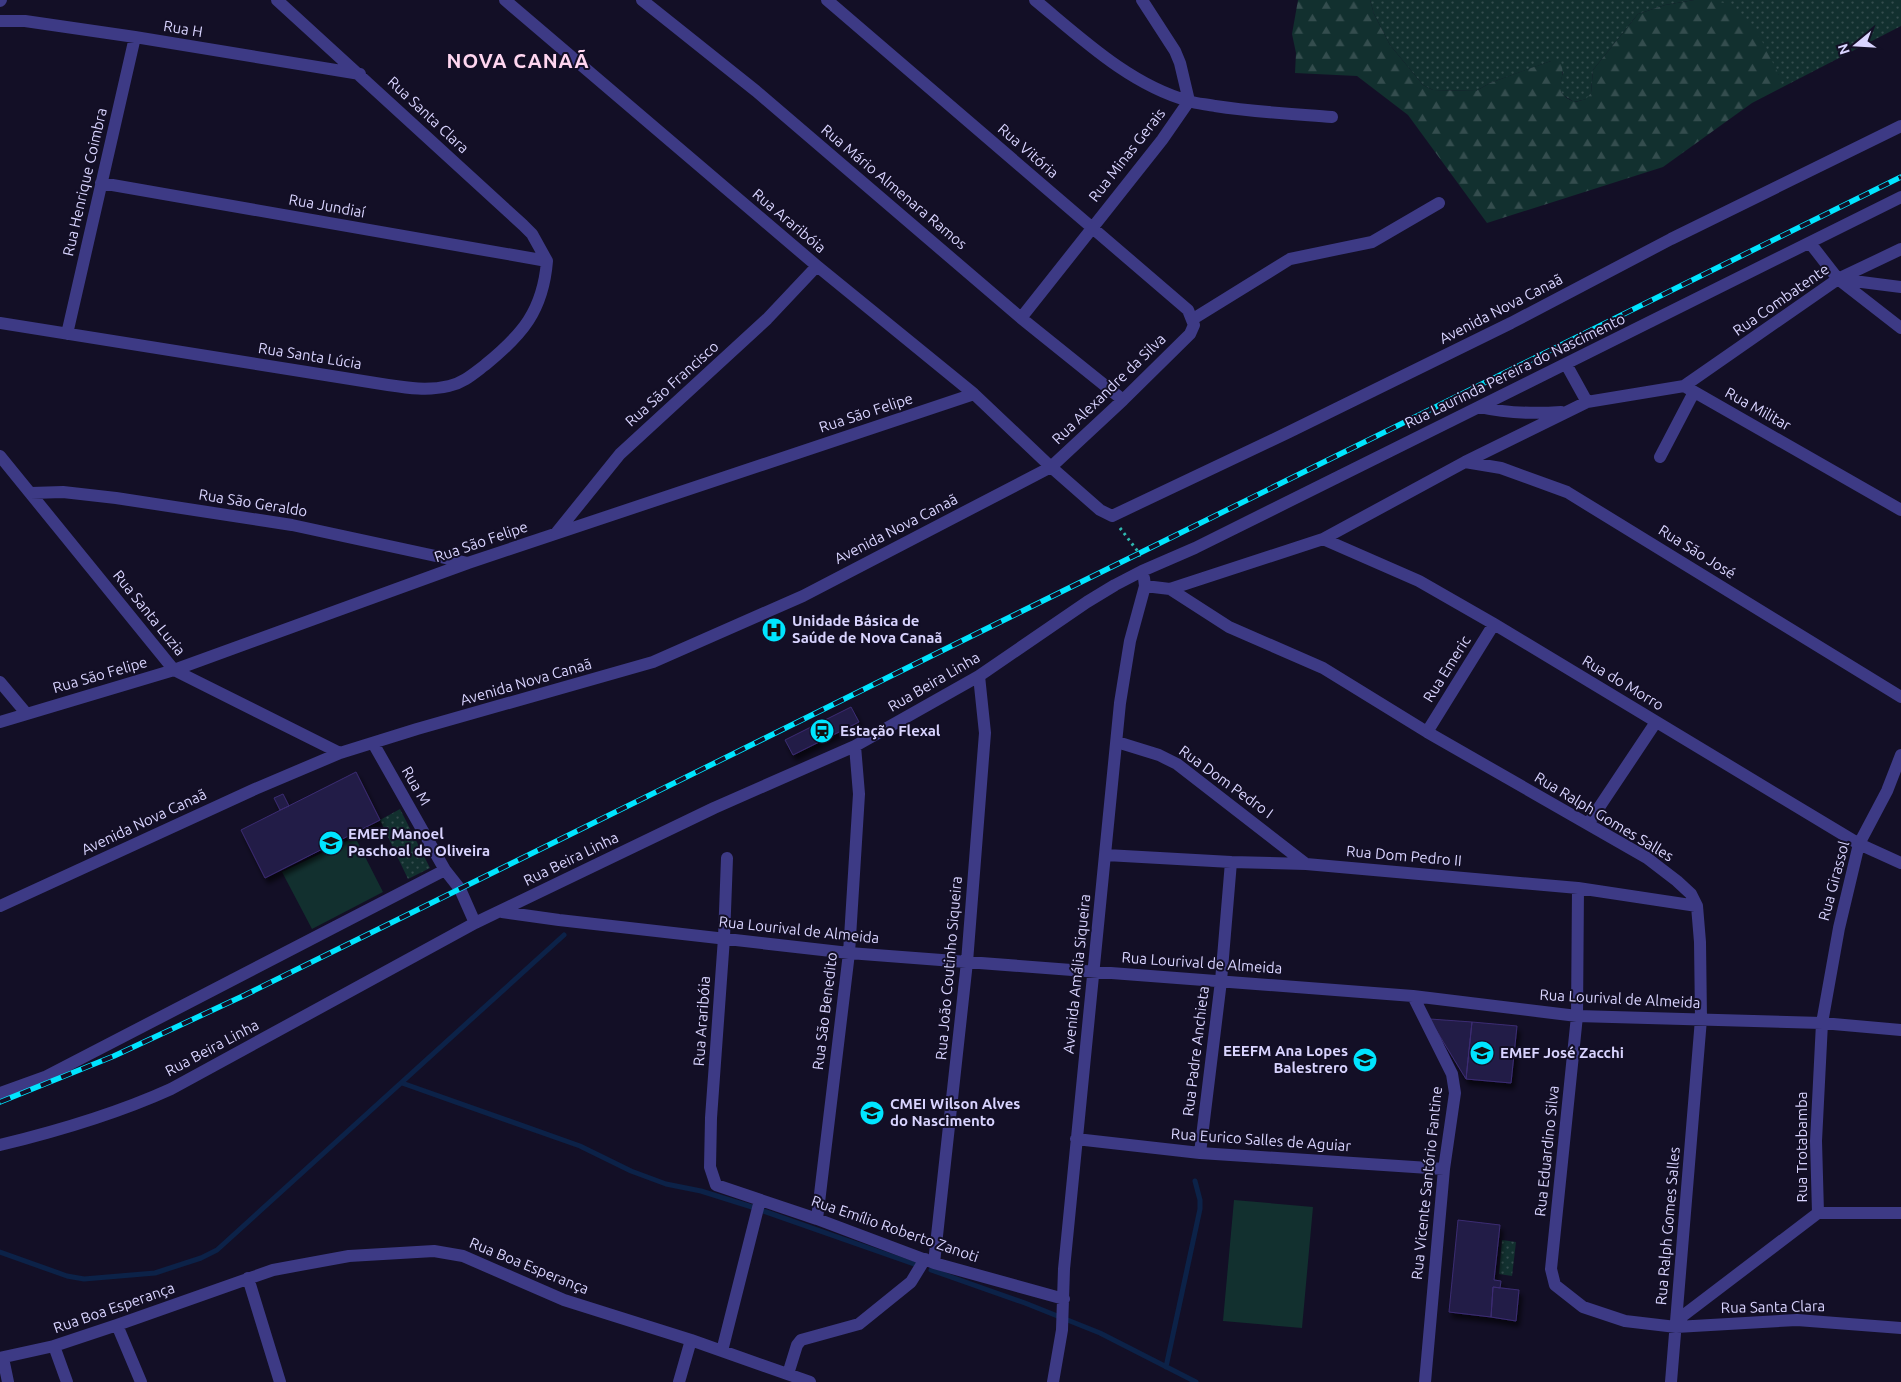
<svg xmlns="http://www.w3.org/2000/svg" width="1901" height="1382" viewBox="0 0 1901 1382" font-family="Ubuntu,sans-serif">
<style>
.grass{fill:url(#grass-dots)}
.forest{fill:url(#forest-firs)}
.pitch{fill:#12302f}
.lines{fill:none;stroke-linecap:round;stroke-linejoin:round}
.stream{stroke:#0c2248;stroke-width:5}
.building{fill:#241b47;stroke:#3b2d73;filter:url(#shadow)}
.path{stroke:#2fb8b0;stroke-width:3;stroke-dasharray:2.5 4;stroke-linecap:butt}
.minor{stroke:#3d3a85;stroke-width:12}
.rail-casing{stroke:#00e5ff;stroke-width:5.5}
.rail{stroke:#130f26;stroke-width:4;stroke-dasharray:11;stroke-linecap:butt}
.labels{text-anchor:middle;stroke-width:4;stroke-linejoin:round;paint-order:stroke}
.street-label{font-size:15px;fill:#d9d4ff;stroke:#130f26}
.poi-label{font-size:15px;font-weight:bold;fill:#d9d4ff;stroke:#130f26;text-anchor:start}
.district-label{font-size:20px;font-weight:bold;letter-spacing:1px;fill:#ffd6f0;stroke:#130f26}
</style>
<defs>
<pattern id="grass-dots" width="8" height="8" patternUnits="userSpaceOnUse" patternTransform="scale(1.25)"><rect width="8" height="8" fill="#12302f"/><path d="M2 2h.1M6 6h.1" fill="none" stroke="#344d4e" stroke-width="1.8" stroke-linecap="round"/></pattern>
<pattern id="forest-firs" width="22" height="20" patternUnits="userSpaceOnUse" patternTransform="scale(1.25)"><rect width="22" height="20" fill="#12302f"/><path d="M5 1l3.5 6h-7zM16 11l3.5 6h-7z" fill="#344d4e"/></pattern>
<filter id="shadow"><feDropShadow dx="3" dy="5.5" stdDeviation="2.5" flood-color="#0009"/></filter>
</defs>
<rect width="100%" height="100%" fill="#130f26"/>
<path class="grass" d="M1370,0h324l-29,5 -27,9 -45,56 -2,23 -4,6 -13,3 -11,-7 -3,-5v-6l3,-12 -12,-11 -61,22 -14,8 -43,-1 -10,-5 -33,-40 -16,-31z
M1707,0h194v26l-122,63v-14z
M400,809l30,59 -22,11 -28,-59z
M1502,1240l14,2 -4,34 -13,-2z"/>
<path class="forest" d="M1298,0h72l4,14 16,31 33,40 10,5 43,1 14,-8 41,-15 20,-7h8c12,16 -13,30 16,41l11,-3 5,-6 2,-23 45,-56 27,-9 29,-5h13l23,4 31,35 18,36v14l-27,14 -89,64 -176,56 -79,-108 -51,-39 -62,-3 1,-20 -4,-19z"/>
<path class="pitch" d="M355,837l28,55 -71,37 -30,-57z
M1234,1200l79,7 -11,121 -79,-7z"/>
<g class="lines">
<path class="stream" d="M402,1083l178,63 51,25 35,13 35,7 51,16 162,57
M0,1252l67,24 17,3 71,-6 46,-15 16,-8 347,-315
M931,1270l94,33 75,30 96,49
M1166,1367l34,-158v-9l-5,-19"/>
</g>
<path class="building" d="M851,707l8,15 -66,33 -8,-15z
M356,772l24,48 -115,58 -24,-48z
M283,794l6,12 -9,4 -6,-12z
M1430,1019l42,3 -6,57 -33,-54z
M1472,1022l45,4 -6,57 -45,-4z
M1458,1220l42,5 -6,55 7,1 -1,7 -7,-1 -2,30 -42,-5z
M1493,1287l26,3 -3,31 -25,-4z"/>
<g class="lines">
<path class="path" d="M1120,528l19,25 1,5"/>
<path class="minor" d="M277,0l246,225 9,9 15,27
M505,0l312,266 157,128 77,73 49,43 12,6 177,-84 222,-109 160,-84 230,-113
M642,0l114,91 265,227 102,82
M1035,0c46,38 95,85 154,101 8,3 18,3 26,5 39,6 78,8 117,11
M0,1l1,-1
M0,21h25l110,16 225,37
M101,183l446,78
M1810,243l28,36 63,8
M1838,279l63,49
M1021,318l141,-178 27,-39 -9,-38 -5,-12 -33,-51
M1193,319l97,-60 82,-17 67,-39
M0,323l388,62c20,3 40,6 61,1 14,-3 24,-12 36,-21 37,-30 58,-54 62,-104
M67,334l68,-297
M1566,364l21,38
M1684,386l154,-107 63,-30
M1479,407c27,6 53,7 82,5
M0,456l174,214 166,83
M1660,457l34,-65
M1465,462l36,6 66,24 334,205
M31,493l32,-1 53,6 176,27 176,38
M557,532l63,-78 147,-135 50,-53
M1323,539l96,42 75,43 365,220 42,19
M1145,586l25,3 59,38 94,41 104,64 220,126 30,23 14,13 6,12 3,36 1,77 -30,363
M1170,589l153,-50 142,-77 122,-60 97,-16 217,124
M0,682l26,31
M0,722l174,-52 294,-107 506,-169
M1427,732l67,-108
M1117,742l42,13 18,9 129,100
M373,743l72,127 15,19 15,34
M1588,824l68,-102
M1106,855l125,7 75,2 272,24 119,18
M727,858l-3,80 -13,180 -1,49 6,18 101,34 117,44 130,36
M1578,888l-1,128 -26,253 4,16 28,22 42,14 51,6 121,-7 104,8
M0,906l255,-117 85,-36 77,-24 236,-67 150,-66 248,-129 72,-67 67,-66 4,-9 -6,-15 -361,-310
M502,912l57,8 290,33 564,43 164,20 245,7 79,7
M1413,996l39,78 3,19 -11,76 -19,213
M0,1093l45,-16 400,-207
M1076,1139l124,14 244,16
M0,1145c58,-14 116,-31 171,-56l304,-166 239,-115 141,-62 124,-70 108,-74 28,-17 27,-14 53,-23 706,-351
M1200,1153l21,-172 10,-119
M1818,1213l-2,-72 6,-118 17,-95 20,-84 28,-53 14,-36
M1818,1213h83
M817,1219l32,-266 10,-159 -4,-48
M934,1263l33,-301 18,-229 -6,-57
M248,1278l32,104
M1676,1321l142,-108
M117,1325l24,57
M54,1346l13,36
M722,1351l38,-151
M0,1358l54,-12 63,-21 156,-55 76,-14 85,-5 29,5 101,44 127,40 119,42
M3,1358l5,24
M788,1374l9,-29 4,-5 58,-16 52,-42 14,-23
M679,1382l12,-42
M1053,1382l9,-52 2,-61 56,-566 10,-62 15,-55 -1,-8"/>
<defs>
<path id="rail" d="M0,1102l114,-46 131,-61 1656,-818"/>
</defs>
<use href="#rail" class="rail-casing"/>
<use href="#rail" class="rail"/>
</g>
<defs>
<symbol id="hospital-disc" viewBox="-11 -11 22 22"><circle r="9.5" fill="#00e5ff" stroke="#130f26"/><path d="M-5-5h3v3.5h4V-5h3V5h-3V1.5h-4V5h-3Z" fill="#111"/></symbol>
<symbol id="station-disc" viewBox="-11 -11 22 22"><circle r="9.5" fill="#00e5ff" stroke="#130f26"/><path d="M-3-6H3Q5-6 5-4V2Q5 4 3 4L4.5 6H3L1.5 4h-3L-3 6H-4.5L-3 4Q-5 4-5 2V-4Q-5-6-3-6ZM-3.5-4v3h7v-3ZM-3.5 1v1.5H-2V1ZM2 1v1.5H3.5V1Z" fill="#111"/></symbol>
<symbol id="school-disc" viewBox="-11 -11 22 22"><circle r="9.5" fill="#00e5ff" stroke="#130f26"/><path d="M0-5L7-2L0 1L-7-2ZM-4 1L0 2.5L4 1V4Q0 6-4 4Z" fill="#111"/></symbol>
</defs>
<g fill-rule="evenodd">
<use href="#hospital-disc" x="760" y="616" width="28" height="28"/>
<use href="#station-disc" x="808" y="717" width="28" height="28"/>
<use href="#school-disc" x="317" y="829" width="28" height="28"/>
<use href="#school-disc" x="1468" y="1039" width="28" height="28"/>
<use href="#school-disc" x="1351" y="1046" width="28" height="28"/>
<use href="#school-disc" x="858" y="1099" width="28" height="28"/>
</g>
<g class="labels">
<g class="street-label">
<text transform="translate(183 29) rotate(9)" y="5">Rua H</text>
<text transform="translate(428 115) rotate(43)" y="5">Rua Santa Clara</text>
<text transform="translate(1028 151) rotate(41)" y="5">Rua Vitória</text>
<text transform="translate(1127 155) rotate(-52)" y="5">Rua Minas Gerais</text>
<text transform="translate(85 182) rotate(-77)" y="5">Rua Henrique Coimbra</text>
<text transform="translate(894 187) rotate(40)" y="5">Rua Mário Almenara Ramos</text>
<text transform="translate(327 206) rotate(10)" y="5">Rua Jundiaí</text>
<text transform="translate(789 221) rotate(40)" y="5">Rua Araribóia</text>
<text transform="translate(1781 300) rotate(-35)" y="5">Rua Combatente</text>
<text transform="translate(1501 309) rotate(-27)" y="5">Avenida Nova Canaã</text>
<text transform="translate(310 356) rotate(9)" y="5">Rua Santa Lúcia</text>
<text transform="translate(1515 371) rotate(-26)" y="5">Rua Laurinda Pereira do Nascimento</text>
<text transform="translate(672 384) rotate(-42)" y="5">Rua São Francisco</text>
<text transform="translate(1109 389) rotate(-44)" y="5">Rua Alexandre da Silva</text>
<text transform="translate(1758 409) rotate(29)" y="5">Rua Militar</text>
<text transform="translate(866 413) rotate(-18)" y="5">Rua São Felipe</text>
<text transform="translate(253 503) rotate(9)" y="5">Rua São Geraldo</text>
<text transform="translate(896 529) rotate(-27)" y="5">Avenida Nova Canaã</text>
<text transform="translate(481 542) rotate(-19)" y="5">Rua São Felipe</text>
<text transform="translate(1697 552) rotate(32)" y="5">Rua São José</text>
<text transform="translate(149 613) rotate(51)" y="5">Rua Santa Luzia</text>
<text transform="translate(1447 669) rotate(-58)" y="5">Rua Emeric</text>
<text transform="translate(100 675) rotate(-16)" y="5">Rua São Felipe</text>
<text transform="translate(526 682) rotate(-16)" y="5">Avenida Nova Canaã</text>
<text transform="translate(934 682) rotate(-30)" y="5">Rua Beira Linha</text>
<text transform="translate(1623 683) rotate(31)" y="5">Rua do Morro</text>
<text transform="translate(1226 782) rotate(36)" y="5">Rua Dom Pedro I</text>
<text transform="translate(416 786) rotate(60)" y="5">Rua M</text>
<text transform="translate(1604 817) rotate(31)" y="5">Rua Ralph Gomes Salles</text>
<text transform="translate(144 822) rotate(-25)" y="5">Avenida Nova Canaã</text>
<text transform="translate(1404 856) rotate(5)" y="5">Rua Dom Pedro II</text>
<text transform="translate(571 859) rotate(-26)" y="5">Rua Beira Linha</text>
<text transform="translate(1834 881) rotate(-75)" y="5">Rua Girassol</text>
<text transform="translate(799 930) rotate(6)" y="5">Rua Lourival de Almeida</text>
<text transform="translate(1202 963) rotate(4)" y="5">Rua Lourival de Almeida</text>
<text transform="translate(949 968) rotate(-85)" y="5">Rua João Coutinho Siqueira</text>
<text transform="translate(1077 974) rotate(-84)" y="5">Avenida Amália Siqueira</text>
<text transform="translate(1620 999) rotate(3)" y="5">Rua Lourival de Almeida</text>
<text transform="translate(825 1011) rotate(-83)" y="5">Rua São Benedito</text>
<text transform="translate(702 1021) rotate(-86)" y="5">Rua Araribóia</text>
<text transform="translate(212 1048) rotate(-28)" y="5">Rua Beira Linha</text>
<text transform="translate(1196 1051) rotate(-83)" y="5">Rua Padre Anchieta</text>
<text transform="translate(1261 1140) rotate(4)" y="5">Rua Eurico Salles de Aguiar</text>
<text transform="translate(1802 1147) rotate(-90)" y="5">Rua Trotabamba</text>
<text transform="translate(1547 1151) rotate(-84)" y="5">Rua Eduardino Silva</text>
<text transform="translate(1427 1183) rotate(-84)" y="5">Rua Vicente Santório Fantine</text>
<text transform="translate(1668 1226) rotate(-85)" y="5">Rua Ralph Gomes Salles</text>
<text transform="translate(895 1229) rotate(19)" y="5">Rua Emílio Roberto Zanoti</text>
<text transform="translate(529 1266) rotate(22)" y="5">Rua Boa Esperança</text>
<text transform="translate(1773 1307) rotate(-1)" y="5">Rua Santa Clara</text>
<text transform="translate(114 1308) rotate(-19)" y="5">Rua Boa Esperança</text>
</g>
<g class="poi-label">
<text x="792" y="626">Unidade Básica de<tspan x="792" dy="17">Saúde de Nova Canaã</tspan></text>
<text x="840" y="736">Estação Flexal</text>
<text x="348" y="839">EMEF Manoel<tspan x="348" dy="17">Paschoal de Oliveira</tspan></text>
<text x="1348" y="1056" text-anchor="end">EEEFM Ana Lopes<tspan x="1348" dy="17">Balestrero</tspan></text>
<text x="1500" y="1058">EMEF José Zacchi</text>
<text x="890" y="1109">CMEI Wilson Alves<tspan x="890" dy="17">do Nascimento</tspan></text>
</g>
<g class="district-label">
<text x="518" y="68">NOVA CANAÃ</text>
</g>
</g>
<g transform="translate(1856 45) rotate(252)" stroke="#130f26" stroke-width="4" paint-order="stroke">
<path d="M0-4L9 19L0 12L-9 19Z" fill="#d9d4ff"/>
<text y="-8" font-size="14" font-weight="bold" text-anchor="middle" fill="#d9d4ff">N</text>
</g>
</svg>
